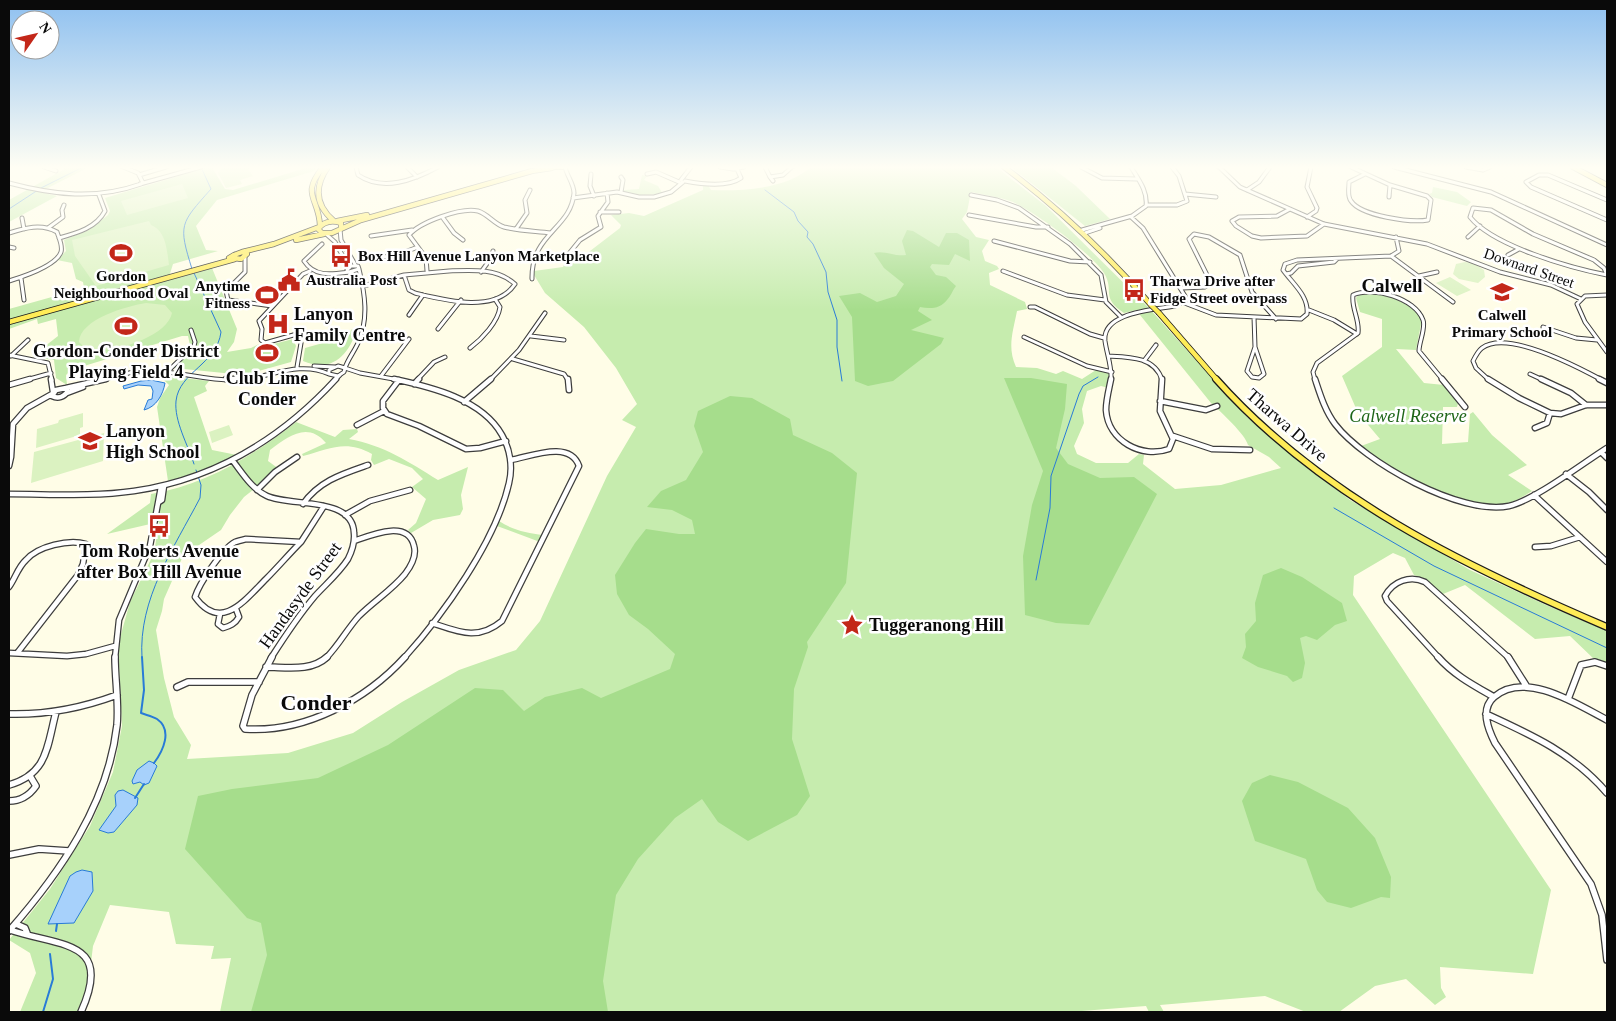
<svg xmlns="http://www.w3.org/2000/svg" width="1616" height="1021" viewBox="0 0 1616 1021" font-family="'Times New Roman',serif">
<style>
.green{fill:#c6ecae;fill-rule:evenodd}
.forest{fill:#a6dd8c}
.pitch{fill:#dbf2c1}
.water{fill:#a7d1fb;stroke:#287bd7}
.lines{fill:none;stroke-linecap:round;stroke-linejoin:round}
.stream-far1{stroke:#287bd7;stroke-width:1}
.stream{stroke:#287bd7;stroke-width:2}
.minor-far2-casing{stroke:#3d3d3d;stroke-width:5}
.minor-far1-casing{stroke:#3d3d3d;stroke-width:7}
.minor-casing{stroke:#3d3d3d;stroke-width:8}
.major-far1-casing{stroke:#1b1b1b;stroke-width:6}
.major-casing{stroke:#1b1b1b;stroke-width:8}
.minor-far2{stroke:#fff;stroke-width:3}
.minor-far1{stroke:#fff;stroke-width:4.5}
.minor{stroke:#fff;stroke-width:5.5}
.major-far1{stroke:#ffec57;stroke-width:4.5}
.major{stroke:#ffec57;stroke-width:5.5}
.major-bridge-casing{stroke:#1b1b1b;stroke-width:6;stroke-linecap:butt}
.major-bridge{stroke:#ffec57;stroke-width:4.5}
.labels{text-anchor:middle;stroke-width:5;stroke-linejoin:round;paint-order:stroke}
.far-poi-label{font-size:15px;font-weight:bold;fill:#0a0a0a;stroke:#fff;text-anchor:start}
.far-street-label{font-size:15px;fill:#0a0a0a;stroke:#fff}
.poi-label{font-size:18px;font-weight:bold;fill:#0a0a0a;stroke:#fff;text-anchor:start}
.park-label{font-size:18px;font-style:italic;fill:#1d6517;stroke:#fff}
.street-label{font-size:18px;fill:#0a0a0a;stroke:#fff}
.far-district-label{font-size:19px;font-weight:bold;fill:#0a0a0a;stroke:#fff}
.district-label{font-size:22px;font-weight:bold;fill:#0a0a0a;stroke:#fff}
</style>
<rect width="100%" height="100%" fill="#fffde7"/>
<path class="green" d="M68,167h21l-49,25 17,4 -48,26v-22z
M209,167h6l-2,2 12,20 8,1 76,-23h8l-3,4 -97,29 -21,26 10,24 12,1 -45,13 -5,16 44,-12 25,61 -3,13 -7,10 24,-4 8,-4 11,1 23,-6 3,7 -5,16 -47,13 -70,-7 10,-10 -4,-2 10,-11 -2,-9h-6l-111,34 -5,5 1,10 -11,-7 -2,-18 -14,-2 11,-10 -7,-1 14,-11 -2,-17 -18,5 -1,-5 -28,10v-20l75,-21 -1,-6 -7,-3 -4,-16 -15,-3 9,-9 -2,-11 25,-10 19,-15 2,-4 -5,-13z
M811,167h185l50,39 102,101 99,110 53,45 50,38 120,70 76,35 61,26v33l-12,-4 -25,-24 -35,3 -70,-54 -22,9 -18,-15 -11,-4 -9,-17 -12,-5 -39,23 -1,19 198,295 -18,84 -93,-7 1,21 5,9 -11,8 -29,-26 -31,7 -36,26h-33l-41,-16 -105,9 4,7h-15l-3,-6 -77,6h-849l11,-54 -20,1 3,-13 -38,-2 -7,-32 -59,-7 -17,41 -5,42 -11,24h-57l16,-39 -6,-20 -21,-13 41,-51 40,-63 23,-54 9,-46 -4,-81 12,-43 24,-49 5,-31 -52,12 43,-31 1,-9c54,-9 102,-38 145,-72l39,15 8,-7 14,-1 1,3 -9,7c34,6 60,23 89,41l30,-13 -7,28 2,14 -3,6 -27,5 -22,13 -3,-3 8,-7 10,-24 -14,-12 11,-8 -11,-11 -23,-9 -15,6 -3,-5 1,-6c-26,-15 -43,-5 -69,2l-1,-2 24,-11c-19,-22 -38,-6 -56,7l-2,11 11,8 -35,28 -14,18 -9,15 -38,26 -19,43 -2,12 -6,19 8,48 10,39 17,28 -4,14 101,-6 65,-20 49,-31 57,-32 57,-20 24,-29 67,-145 29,-49 -14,-7 15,-16 -21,-36 -32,-41 -39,-34 -11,-18v-4l29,-4 1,-2h6l7,-4 43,-33 1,-3 -10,-10 18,-2 15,3 59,-26v-5h5l3,5c33,1 75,-1 100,-23zM971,192c14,3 29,5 42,10 23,11 77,50 91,71 11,18 -4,24 20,40l12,-3 75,93c9,8 35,32 37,42l21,12 12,11 -60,17 -46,4 -32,-25 1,-9 -5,-1 -11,9h-32l-19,-9 -3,-8 10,-23 -2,-14 5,-18 14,-5 8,2 1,-16 -14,-2 -14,9 -19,-8 -7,3 -19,-6 -21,-1c-9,-20 -3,-35 1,-56l10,-2 -2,-7 -35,-17 -1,-12 10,-4 -2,-3 -12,-5 -3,-10 7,-11 -13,-3 -14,-18 5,-7z
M1011,167h40l25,19 34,33 -25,7z
M642,175l5,1 -3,4 14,6 5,8 -27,1 -13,-3 1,-2 15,-1z
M1433,187l24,5 14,10 -4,4 -35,-9 -3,-3 3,-1z
M1373,291c18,6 38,12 49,28l-6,31 -20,-1 28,34 20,2 14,18 -1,4h-14l-1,37 26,-2 2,-28 3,-2 19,23 35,30 -19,10 24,16c-8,5 -16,10 -24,12 -49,9 -110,-29 -147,-57l19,-7 -22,-26 -16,-37 40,-29v-28l-22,-7 -4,-14 3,-4z
M358,326c-8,27 -24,48 -55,35l2,-13 43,-12 3,-6z
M164,376l45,5 -4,5 2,5 -13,6 18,53 25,5 -42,19 -27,7 -11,-74 3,-9 9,-13 -7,-7z
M499,521c13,9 29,12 44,14l-3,7 -43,-16z"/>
<path class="forest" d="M907,230l6,1 26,16 7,-14h11l12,7 1,21 -15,-7 -6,11 -17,-1 -2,3 6,8 10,2 10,9c-4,5 -5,10 -9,14 -7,9 -17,9 -27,7l-2,4 14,9 -21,10 33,8 -3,6 -48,37 -25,5 -13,-5 -3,-64 -13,-21 21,-3 17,9 19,-6 8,-12 -20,-16 -10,-15c11,-3 21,4 32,2l-4,-14z
M1004,378h27l36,6 -2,25 -9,39 12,16 32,14 34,-1 23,17 -68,131 -33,-2 -31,-8 -2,-59 9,-51 11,-34z
M730,396l22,2 38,21 3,16 39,18 25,20 -11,110 -39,59 1,5 -14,42 -2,50 18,57 -13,19 -49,26 -30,-19 -16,-23 -27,19 -37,41 -22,36 -13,86 5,31h-357l16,-57 -6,-32 -14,-5 -62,-69 13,-53 34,-7 86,-11 70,-33 87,-57 28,2 21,21 21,-14 37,-9 19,10 69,-29 5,-15 -27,-25 -19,-14 -12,-21 -2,-19 20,-32 11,-14 33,5h16l-3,-14 -20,-10 -25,-3 14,-16 25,-11 17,-28 -9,-26 4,-15z
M1281,568l21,9 40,26 5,18 -12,4 -18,15 -11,-4 -6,2 5,25 -3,15 -9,4 -6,-6 -29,-9 -16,-9 4,-11 -1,-13 11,-13 -1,-18 8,-28z
M1270,775l28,7 50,26 27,30 16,39 -1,21 -9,-1 -30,11 -24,-6 -10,-12 -11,-31 -51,-18 -13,-40 10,-18z"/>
<path class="pitch" d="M223,167h24l6,9 -13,4 2,4 -16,4 -8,-15z
M182,184l6,14 -61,17 -6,-14z
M149,221l2,4c15,6 16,25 18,40l-73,21 -21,-30 -3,-16z
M1465,262l8,1 11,7 1,7 -7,6 -19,-4 -6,-5 3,-10z
M1450,277l21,13 -14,6 -21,-13z
M146,303l19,2 7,8c-5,25 -64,42 -86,36l-7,-7c1,-23 48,-36 67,-39z
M83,413v14l-3,1v7l-44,13 1,-19 21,-6 1,-3z
M229,425l4,10 -21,8 -3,-11z
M104,433l-1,28 -72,22 3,-31z"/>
<path class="water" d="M151,380l14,3c-2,12 -9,24 -21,27l4,-10 4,-1 1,-8 -2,-5 -13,-1 -14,4 -1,-3 18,-5z
M149,761l5,2 3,3 -8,17 -5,2 -4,-3 -7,2 -1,-3 5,-11z
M123,790l15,8 -1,7 -23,27 -6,1 -9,-3 17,-24 -1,-11 3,-4z
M82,870l10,2 1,19 -19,32 -26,1 22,-48 6,-4z"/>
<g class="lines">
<path class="stream-far1" d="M41,188l42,-21
M765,190l29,22 4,9 10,11 -1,5 6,7 13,28 2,20 9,28v27l5,34
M9,209l29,-19
M192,269c-14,-45 -12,-45 19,-80l-10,-22
M194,273l27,59c-4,32 -42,40 -45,69 -2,20 12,44 18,63
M1334,508l100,58 173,82
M1036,580l14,-72 1,-32 28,-82 4,-8 15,-9
M142,658c-4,-59 32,-110 58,-160l1,-13 -5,-15"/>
<path class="stream" d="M142,657l2,33 -3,23c5,2 11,3 16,6 16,11 6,32 -3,44
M135,798l9,-14
M56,931l1,-7
M43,1012l10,-33 -3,-25"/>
<defs>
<path id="minor-far2" d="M44,167l12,4
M123,167l15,6 5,10
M356,167l2,8c25,17 56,5 80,-8
M407,167l10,10
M720,167l13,2 11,-2
M765,167l5,10
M1081,167l21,11 35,1
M1219,167l21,20 84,37 103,20 73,28 51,13 30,14
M1351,167l39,18 37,11 4,4 -3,20c-17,3 -67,-4 -77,-19 -4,-5 -2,-13 -2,-19l16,-8
M1394,167l97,25 116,53
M1466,167l17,3 7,-3
M591,174l-1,12 4,10
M647,174l9,-2 23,10
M139,175l27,-8
M621,177l2,3 -2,12
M681,180l10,-13
M685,181c16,3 42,7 56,-3l-4,-9
M773,181l-3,-4 13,-2 9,-8
M9,183c45,12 87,17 132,1
M140,184l61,-17
M1247,190l12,-8 11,-15
M1185,194l31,3
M976,196l-5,-1 26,5 22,8 51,36 31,31 5,27 15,15
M1389,197l1,-12
M573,198l44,-6 22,5h15l17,-5 12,-10
M1607,200l-59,-25h-9l-13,7 5,5 76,33
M1147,205h30l10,-4 -8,-25 -7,-9
M1473,208l18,2 42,24 61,26 10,8 3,7c-36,-7 -114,-29 -137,-58z
M1290,209l-13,7 -38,1 -7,4 4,5 16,10 9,2 46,-2 17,-12
M600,212h19
M969,215l67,12h12
M1307,217l9,-6 1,-3 -10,-21 4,-20
M22,218l2,11
M443,218l11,15 9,7
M48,228l15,-11 -1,-7 2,-5
M340,229l1,11 15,26
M516,229l11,-16 -2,-13 5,-10
M1082,230l50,-14 14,-10c2,-15 -8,-27 -15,-39
M9,233c16,-5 32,-10 48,-1 2,6 6,14 4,20 -5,14 -39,25 -52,29
M1085,233l15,-5
M326,234l9,8 14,25
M371,236l41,-6
M1468,237l12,-11
M59,238c18,-5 37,-10 46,-27l-6,-16
M994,241l76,20 20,1
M322,244l-18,17c11,17 29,13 46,11
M9,247l5,1
M1508,255l11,-6
M1391,256l62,46
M245,257v15l-19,19 2,9 44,6
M381,257l13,-1 24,-9
M568,263l-1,-7 13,-16 21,-13 -3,-11 10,-14 -1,-9
M351,266h7l1,3 -10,3 -2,-2z
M427,271l-1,-13 -17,-23c11,-13 52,-28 69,-24 10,3 16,13 26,16 16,4 31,4 47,6
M449,271c23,-1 48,-3 66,13 -20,30 -71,16 -100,9l-6,-3 -5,-15z
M1003,271l64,24 38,5
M351,272l11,12
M481,272l10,-14 2,-7
M1286,274l5,-1 7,-7 36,-4 3,-3
M1419,276l18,-4
M21,278l3,22
M532,279c-1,-46 39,-50 42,-86 0,-9 -7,-17 -9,-26
M363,286l41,-11
M1182,288l23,-1 6,-4 -22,-44 5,-5 15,3 31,18 12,37 24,27
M1607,295l-22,1 -8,8 8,18 22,30
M1182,302l34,13 85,4 6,-5c2,-18 -14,-30 -24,-44l2,-6 12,-4 94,-4 8,-5 -3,-14
M1030,307h5l55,27 14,4
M1309,310l25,10 23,14
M409,315l14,-20
M1254,317l1,30
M1543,327l33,11 21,2
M438,329l23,-29
M304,332l-39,11 -4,-3 1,-11 -3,-8 44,-47 7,-3
M297,335l4,8 -4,24
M531,336l33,4
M1024,337l63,29 25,6
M1255,347l9,27 -5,4 -7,-1 -5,-6z
M470,348c12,-9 28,-26 30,-41l-5,-8
M9,355l39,8 4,17
M11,356l17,-16
M1109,356c21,1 46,1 53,24
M513,359l51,15 4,6
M1144,361l12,-16
M314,366l21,1
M338,366l7,2 -1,4 -6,4 -9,-2v-4z
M345,368c3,-9 9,-16 13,-25 11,-24 7,-49 1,-74
M345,368l15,5 39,7
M167,372l27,-26 1,-4 -4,-12
M1530,374l13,6
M381,376l28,-37
M26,380l25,-7
M101,380c13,-3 28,-8 41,-9 32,-2 65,11 96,9 32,-2 60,-20 91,-6
M335,380l5,-5
M417,380l17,-18 11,-5
M490,380l29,-30 26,-37
M1111,380c1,-14 -4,-25 -6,-39 -3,-29 49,-31 70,-35l7,-4 3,-6 -42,-68 -12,-11
M1315,380l-2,-8 4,-9 41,-30c2,-13 -7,-25 -5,-38 20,-9 62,3 70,25 3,8 -4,22 -4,31l24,29
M1489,380l-13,-12 -3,-7c2,-4 5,-10 9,-13 25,-19 96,19 120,32"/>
<path id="minor-far1" d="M51,379l2,13
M226,379h20
M394,379c37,8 88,20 108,56 8,14 11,32 7,48 -13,58 -66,132 -105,175
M568,379l1,11
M1111,379c-2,10 -5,21 -5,31 2,31 36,49 63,39l4,-10 -13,-28 2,-32
M1315,379c5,15 10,32 20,45 29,38 126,92 174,82 26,-6 74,-43 98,-58
M1442,379l23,28
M1488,379l31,19 31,15 11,1 25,-9h21
M1541,379l30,14 15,12
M1599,379l8,4
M399,380l-16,21v7l4,6 32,12 47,23 14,-1 26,-7
M414,384l5,-5
M9,385l21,-6
M66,388l40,-9
M66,388l2,3c-4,6 -10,8 -16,5l4,-6z
M67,393l16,-6
M1160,401l46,9 11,-4
M464,402l27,-23
M357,425l27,-14
M1535,428l12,-5 3,-10
M1173,436l39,13 38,1
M1601,452l6,6
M233,461c10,13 19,28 34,35 24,11 86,0 87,37 1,9 -2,18 -6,26 -9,14 -22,25 -33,37 -16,19 -30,40 -44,62
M9,466l2,-9 2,-33 14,-16 25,-14
M1566,474l23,18 18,18
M257,490l18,-18 22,-15
M9,494c42,0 84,3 125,-3 81,-12 148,-53 202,-112
M1534,495l73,67
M159,502l3,-2 2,-14
M303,504c16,-23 39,-30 65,-39
M345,515l25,-14 40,-11
M246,539l55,3c-12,12 -23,25 -35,37 -21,21 -45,54 -71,18 4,-13 27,-48 40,-55 3,-1 7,-2 11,-3z
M301,542l23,-36
M1535,547l16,-1 29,-9
M9,587c6,-8 9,-20 17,-27 12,-14 43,-21 60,-16l-3,20 -5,11 -60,77
M220,614l-2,10 5,4c7,-2 12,-4 16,-11l-3,-8
M432,623c27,9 46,18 70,-2l77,-155c-9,-26 -47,-10 -68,-6
M9,653l58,3 19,-2 29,-8
M115,658l4,-38 31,-74 11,-59
M326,658c13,-13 21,-29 33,-42 15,-15 33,-26 46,-42 6,-8 12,-18 9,-28 -6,-27 -43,-11 -60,-5
M1439,658l-52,-57 -2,-5c8,-15 25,-21 40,-14l84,76"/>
<path id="minor" d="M272,657l-20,38 -9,31 2,3c60,4 121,-29 160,-72
M1438,657c16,18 35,28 56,40
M1508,657l19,30
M266,667c20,0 45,5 61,-10
M177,687l11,-5h71
M1568,699l13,-34 14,-3 12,4
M9,714c38,1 73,-6 108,-19
M1486,714c46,21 88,40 121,79
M1607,720c-30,-16 -82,-50 -113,-23 -14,12 -6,32 1,46l96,141 11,31 5,45
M9,785c39,-11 38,-39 47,-73
M9,801c12,0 20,-5 27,-15l-6,-10
M9,855l30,-6 30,2
M16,924l9,4 2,5
M10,930c50,17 104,9 71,82
M9,931c51,-58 99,-127 108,-206 2,-22 -2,-46 -2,-68"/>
<path id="major-far1" d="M328,167c-14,20 -13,38 6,54
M550,167h12
M1004,167c55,41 103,87 148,139
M1573,167l34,18
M337,221l30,-6
M320,226c-1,-29 -20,-30 3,-59
M341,228v-5c-9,-3 -17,-2 -23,6l4,4h10l29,-13 171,-49 20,-3
M296,240l28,-6
M242,252l32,-8 45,-17
M242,252l5,2 -6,5 -7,-1v-3z
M229,258l5,-3
M1159,313l58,67
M9,322l226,-63"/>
<path id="major" d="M1216,379c105,118 248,187 391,248"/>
</defs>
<use href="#minor-far2" class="minor-far2-casing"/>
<use href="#minor-far1" class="minor-far1-casing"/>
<use href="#minor" class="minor-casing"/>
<use href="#major-far1" class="major-far1-casing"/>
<use href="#major" class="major-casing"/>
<use href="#minor-far2" class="minor-far2"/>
<use href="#minor-far1" class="minor-far1"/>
<use href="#minor" class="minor"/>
<use href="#major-far1" class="major-far1"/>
<use href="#major" class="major"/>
<defs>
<path id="major-bridge" d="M1152,306l7,7"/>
</defs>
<use href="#major-bridge" class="major-bridge-casing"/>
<use href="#major-bridge" class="major-bridge"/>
</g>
<linearGradient id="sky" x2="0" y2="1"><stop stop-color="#8ec0f0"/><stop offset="0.54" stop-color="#fffef4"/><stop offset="1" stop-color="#fffef4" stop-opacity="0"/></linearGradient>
<rect width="1616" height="310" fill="url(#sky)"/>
<defs>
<symbol id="stadium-bare" viewBox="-9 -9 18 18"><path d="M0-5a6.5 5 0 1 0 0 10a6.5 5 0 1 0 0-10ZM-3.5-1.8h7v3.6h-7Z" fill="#c32719" stroke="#fff" stroke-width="2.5" paint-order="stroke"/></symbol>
<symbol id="bus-bare" viewBox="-9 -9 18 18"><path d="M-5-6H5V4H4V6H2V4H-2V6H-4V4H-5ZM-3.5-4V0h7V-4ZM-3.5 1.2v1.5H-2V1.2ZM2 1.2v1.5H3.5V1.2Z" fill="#c32719" stroke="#fff" stroke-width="2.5" paint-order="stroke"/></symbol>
<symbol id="civic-bare" viewBox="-9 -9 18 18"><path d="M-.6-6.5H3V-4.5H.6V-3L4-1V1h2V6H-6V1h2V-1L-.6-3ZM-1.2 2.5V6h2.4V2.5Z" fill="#c32719" stroke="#fff" stroke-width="2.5" paint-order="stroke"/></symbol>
<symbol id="school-bare" viewBox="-9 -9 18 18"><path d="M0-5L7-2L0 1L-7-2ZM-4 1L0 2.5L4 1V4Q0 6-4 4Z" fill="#c32719" stroke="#fff" stroke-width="2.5" paint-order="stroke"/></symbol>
<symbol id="hospital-bare" viewBox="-9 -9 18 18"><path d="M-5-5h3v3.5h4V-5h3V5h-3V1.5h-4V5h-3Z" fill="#c32719" stroke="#fff" stroke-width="2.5" paint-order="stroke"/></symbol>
<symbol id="sight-bare" viewBox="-9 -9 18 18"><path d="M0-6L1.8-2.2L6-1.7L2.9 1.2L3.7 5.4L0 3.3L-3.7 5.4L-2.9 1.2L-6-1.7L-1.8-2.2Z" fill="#c32719" stroke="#fff" stroke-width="2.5" paint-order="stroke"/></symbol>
</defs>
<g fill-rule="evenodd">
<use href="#stadium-bare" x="105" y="237" width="32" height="32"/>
<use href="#bus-bare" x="325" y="240" width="32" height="32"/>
<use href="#civic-bare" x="273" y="264" width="32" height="32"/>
<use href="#bus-bare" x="1118" y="274" width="32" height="32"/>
<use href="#school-bare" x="1486" y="276" width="32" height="32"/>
<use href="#stadium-bare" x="251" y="279" width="32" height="32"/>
<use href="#hospital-bare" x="262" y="308" width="32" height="32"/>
<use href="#stadium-bare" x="110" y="310" width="32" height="32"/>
<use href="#stadium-bare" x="251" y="337" width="32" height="32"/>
<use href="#school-bare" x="74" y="425" width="32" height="32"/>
<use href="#bus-bare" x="143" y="510" width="32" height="32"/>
<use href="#sight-bare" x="836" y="609" width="32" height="32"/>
</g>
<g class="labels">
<g class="far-poi-label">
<text x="358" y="261">Box Hill Avenue Lanyon Marketplace</text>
<text x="121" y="281" text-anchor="middle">Gordon<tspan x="121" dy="17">Neighbourhood Oval</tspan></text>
<text x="306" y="285">Australia Post</text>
<text x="1150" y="286">Tharwa Drive after<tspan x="1150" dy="17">Fidge Street overpass</tspan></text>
<text x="250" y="291" text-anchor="end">Anytime<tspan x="250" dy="17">Fitness</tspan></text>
<text x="1502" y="320" text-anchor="middle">Calwell<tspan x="1502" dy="17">Primary School</tspan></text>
</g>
<g class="far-street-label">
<text transform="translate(1529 268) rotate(19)" y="5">Downard Street</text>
</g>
<g class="poi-label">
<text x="294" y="320">Lanyon<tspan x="294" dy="21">Family Centre</tspan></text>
<text x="126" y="357" text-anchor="middle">Gordon-Conder District<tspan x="126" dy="21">Playing Field 4</tspan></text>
<text x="267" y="384" text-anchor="middle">Club Lime<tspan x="267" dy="21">Conder</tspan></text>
<text x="106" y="437">Lanyon<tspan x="106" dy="21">High School</tspan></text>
<text x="159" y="557" text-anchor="middle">Tom Roberts Avenue<tspan x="159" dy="21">after Box Hill Avenue</tspan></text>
<text x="869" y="631">Tuggeranong Hill</text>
</g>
<g class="park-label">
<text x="1408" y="422">Calwell Reserve</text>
</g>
<g class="street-label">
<text transform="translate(1287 425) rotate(41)" y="6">Tharwa Drive</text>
<text transform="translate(300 595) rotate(-54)" y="6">Handasyde Street</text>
</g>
<g class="far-district-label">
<text x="1392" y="292">Calwell</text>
</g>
<g class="district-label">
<text x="316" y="710">Conder</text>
</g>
</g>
<rect width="1616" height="1021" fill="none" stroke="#0a0a0a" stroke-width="20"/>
<g transform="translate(35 35) rotate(56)"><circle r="24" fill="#ffffff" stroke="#9d9d9d"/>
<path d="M0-4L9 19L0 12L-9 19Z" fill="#c32719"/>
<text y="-8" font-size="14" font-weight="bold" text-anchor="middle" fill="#0a0a0a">N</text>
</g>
</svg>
